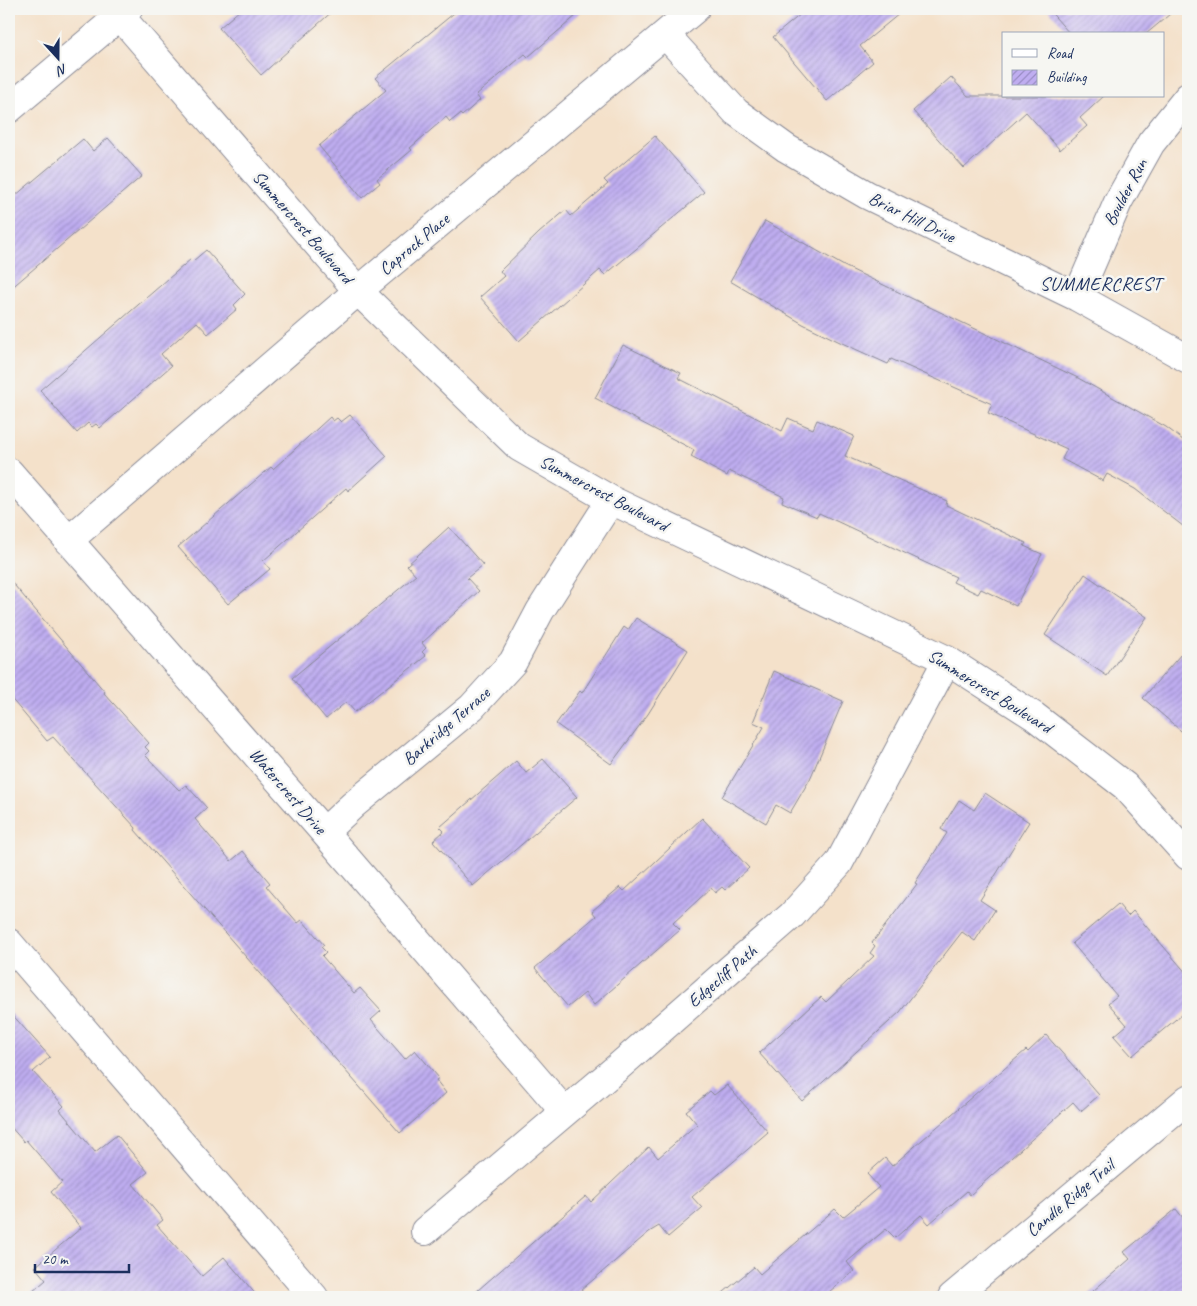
<svg xmlns="http://www.w3.org/2000/svg" width="1197" height="1306" viewBox="0 0 1197 1306" font-family="Caveat,sans-serif">
<style>
.building{fill:url(#building-hatch)}
.lines{fill:none;stroke-linecap:round;stroke-linejoin:round}
.street-casing{stroke:#888894;stroke-width:30}
.street{stroke:#fff;stroke-width:28}
.labels{text-anchor:middle;stroke-width:5;stroke-linejoin:round;paint-order:stroke}
.street-label{font-size:18px;fill:#1b2f5e;stroke:#f6f6f2}
.neighbourhood-label{font-size:19px;letter-spacing:1px;fill:#1b2f5e;stroke:#f6f6f2}
</style>
<defs>
<pattern id="building-hatch" width="6" height="6" patternUnits="userSpaceOnUse" patternTransform="scale(1.25)"><rect width="6" height="6" fill="#bfadf0"/><path d="M-1 1l2-2M0 6l6-6M5 7l2-2" fill="none" stroke="#9a8dc6"/></pattern>
</defs>
<rect width="100%" height="100%" fill="#f6f6f2"/>
<filter id="ink" filterUnits="userSpaceOnUse"><feTurbulence type="fractalNoise" baseFrequency=".02" numOctaves="2"/><feDisplacementMap in="SourceGraphic" scale="10" xChannelSelector="R" yChannelSelector="G"/><feConvolveMatrix kernelMatrix="1 2 1 2 8 2 1 2 1" color-interpolation-filters="sRGB"/></filter>
<filter id="wash" filterUnits="userSpaceOnUse"><feTurbulence type="fractalNoise" baseFrequency=".0096" numOctaves="4" result="noise"/><feDisplacementMap in="SourceGraphic" scale="20" xChannelSelector="R" yChannelSelector="G"/><feGaussianBlur stdDeviation="1.12" result="paint"/><feColorMatrix in="noise" values="0 0 0 0 0 0 0 0 0 0 0 0 0 0 0 0 0 1.4 0 .05"/><feComposite in="paint" operator="in"/></filter>
<g filter="url(#wash)">
<rect width="100%" height="100%" fill="#f4e1ca"/>
<g id="blocks">
<path class="building" d="M241,9h94l-74,66 -42,-47z
M459,9h125l-56,48 -3,-3 -49,41 4,5 -18,16 -2,-2 -10,8 -4,-5 -36,31 2,2 -35,29 3,4 -18,15 -43,-52 67,-56 -11,-12z
M807,9h98l-45,37 13,16 -46,39 -54,-64z
M1048,9h128l-30,25h-76z
M951,77l17,19h136l-24,22 7,8 -27,24 -34,-38 -62,56 -51,-57z
M655,136l49,56 -99,83 -5,-5 -81,71 -39,-44 24,-21 -4,-5 39,-38 27,-23 5,6 37,-32 -4,-4z
M108,138l34,38 -133,114v-89l74,-62 10,12z
M765,221l79,45 234,112 88,49 22,17v86l-53,-41 -28,-15 -4,7 -41,-22 5,-10 -79,-36 4,-9 -101,-45 -3,5 -46,-21 -39,-19 -73,-43z
M206,250l39,44 -11,11 3,4 -29,25 -11,-12 -36,32 10,12 -71,62 -4,-4 -4,3 -4,-4 -11,10 -37,-43 151,-131 2,2z
M623,345l58,28 -3,5 104,53 6,-13 25,11 4,-9 37,16 -9,20 102,45 -1,4 80,38 -2,3 18,8 -26,52 -35,-17 -3,5 -25,-12 3,-5 -137,-64 -2,4 -35,-15 2,-5 -55,-26 -2,5 -36,-19 3,-7 -99,-52z
M350,415l37,41 -39,35 -2,-3 -83,73 7,8 -42,35 -50,-57 93,-80 2,2 57,-52 3,4 4,-3 4,4z
M449,527l34,38 -16,13 12,13 -57,52 4,5 -4,4 4,4 -71,56 -9,-10 -20,17 -34,-41 124,-103 -9,-10z
M1085,574l62,43 -40,59 -62,-41z
M9,579l96,113 -1,1 45,50 -4,4 4,4 -4,4 34,35 7,-5 21,23 -12,11 36,42 12,-10 27,32 -4,3 32,37 4,-3 22,25 -3,2 5,5 -4,4 32,37 6,-5 21,23 -10,9 34,39 10,-9 24,28 -3,2 10,13 -46,40 -265,-303 1,-2 -83,-91 -6,4 -38,-45z
M636,618l52,32 -40,64 -37,50 -55,-40 24,-33 2,2 42,-66 4,3z
M1188,646v91l-45,-39z
M774,671l69,30 -33,78 -20,34 -14,-8 -10,18 -44,-26 42,-70 -11,-5z
M543,759l34,38 -104,89 -40,-45 11,-10 -4,-4 76,-66 10,12z
M985,793l44,29 -49,78 15,10 -20,31 -13,-9 -62,80 -98,89 -43,-48 62,-56 5,5 48,-46 -4,-3 5,-7 -3,-3 45,-59 -2,-1 32,-50 -6,-4 18,-29 15,10z
M702,818l47,50 -24,22 -3,-3 -7,6 -4,-5 -38,35 7,7 -86,75 -9,-12 -17,14 -33,-39 61,-52 -4,-5 28,-24 4,4z
M1118,904l10,12 5,-5 55,64v34l-56,47 -18,-20 13,-11 -19,-22 9,-7 -45,-53z
M9,1011l41,46 -17,15 31,34 -4,4 35,42 22,-17 31,37 -15,12 30,36 -6,5 45,51 22,-19 34,40h-232l20,-17 -11,-13 46,-39 -30,-36 11,-10 -36,-42 -2,2 -15,-17z
M1046,1035l53,60 -18,16 -8,-9 -103,93 -3,-4 -38,33 -8,-9 -26,23 -9,-9 -39,33 7,9 -31,26h-105l36,-30 6,7 75,-65 8,8 36,-30 -12,-13 18,-16 7,8 134,-116 2,2z
M727,1085l41,47 -76,65 10,11 -34,29 -9,-11 -10,6 -76,65h-103l116,-101 5,6 58,-55 9,11 39,-34 -11,-13 24,-20 4,4z
M1176,1209l12,15v73h-102l44,-38 -6,-7z"/>
</g>
</g>
<g filter="url(#ink)">
<use href="#blocks" fill-opacity="0" stroke="#888894" stroke-width="1"/>
<g class="lines">
<defs>
<path id="street" d="M114,9l244,282 161,156 92,53 336,160 87,56 91,70 63,70
M665,34l71,78 50,36 81,47 210,102 111,62
M9,109l119,-100
M1077,297l41,-95 33,-59 37,-46
M9,472l315,360 240,279
M68,541l290,-250 337,-282
M324,832l29,-27 119,-98 41,-45 27,-51 71,-111
M9,943l305,354
M425,1231l193,-164 174,-152 47,-52 108,-203
M952,1297l236,-198"/>
</defs>
<use href="#street" class="street-casing"/>
<use href="#street" class="street"/>
</g>
</g>
<g class="labels">
<g class="street-label">
<text transform="translate(1125 192) rotate(-62)" y="6">Boulder Run</text>
<text transform="translate(912 217) rotate(26)" y="6">Briar Hill Drive</text>
<text transform="translate(303 227) rotate(49)" y="6">Summercrest Boulevard</text>
<text transform="translate(414 244) rotate(-40)" y="6">Caprock Place</text>
<text transform="translate(604 493) rotate(28)" y="6">Summercrest Boulevard</text>
<text transform="translate(990 691) rotate(32)" y="6">Summercrest Boulevard</text>
<text transform="translate(446 726) rotate(-41)" y="6">Barkridge Terrace</text>
<text transform="translate(288 791) rotate(49)" y="6">Watercrest Drive</text>
<text transform="translate(722 976) rotate(-41)" y="6">Edgecliff Path</text>
<text transform="translate(1070 1198) rotate(-40)" y="6">Candle Ridge Trail</text>
</g>
<g class="neighbourhood-label">
<text x="1101" y="290">SUMMERCREST</text>
</g>
</g>
<rect width="1197" height="1306" fill="none" stroke="#f6f6f2" stroke-width="30"/>
<rect x="1002" y="32" width="162" height="65" fill="#f6f6f2" stroke="#9ea6b7"/>
<rect x="1012" y="49" width="25" height="8" fill="#ffffff" stroke="#9ea6b7"/>
<text x="1047" y="58" font-size="15" fill="#1b2f5e">Road</text>
<rect x="1012" y="70" width="25" height="15" fill="url(#building-hatch)" stroke="#9ea6b7"/>
<text x="1047" y="82" font-size="15" fill="#1b2f5e">Building</text>
<g transform="translate(58 58) rotate(159)" stroke="#f6f6f2" stroke-width="4" paint-order="stroke">
<path d="M0-4L9 19L0 12L-9 19Z" fill="#1b2f5e"/>
<text y="-8" font-size="14" font-weight="bold" text-anchor="middle" fill="#1b2f5e">N</text>
</g>
<path d="M35 1264v8h94v-8" fill="none" stroke="#1b2f5e" stroke-width="2.5"/>
<text x="42" y="1264" font-size="15" fill="#1b2f5e" stroke="#f6f6f2" stroke-width="4" paint-order="stroke">20 m</text>
</svg>
